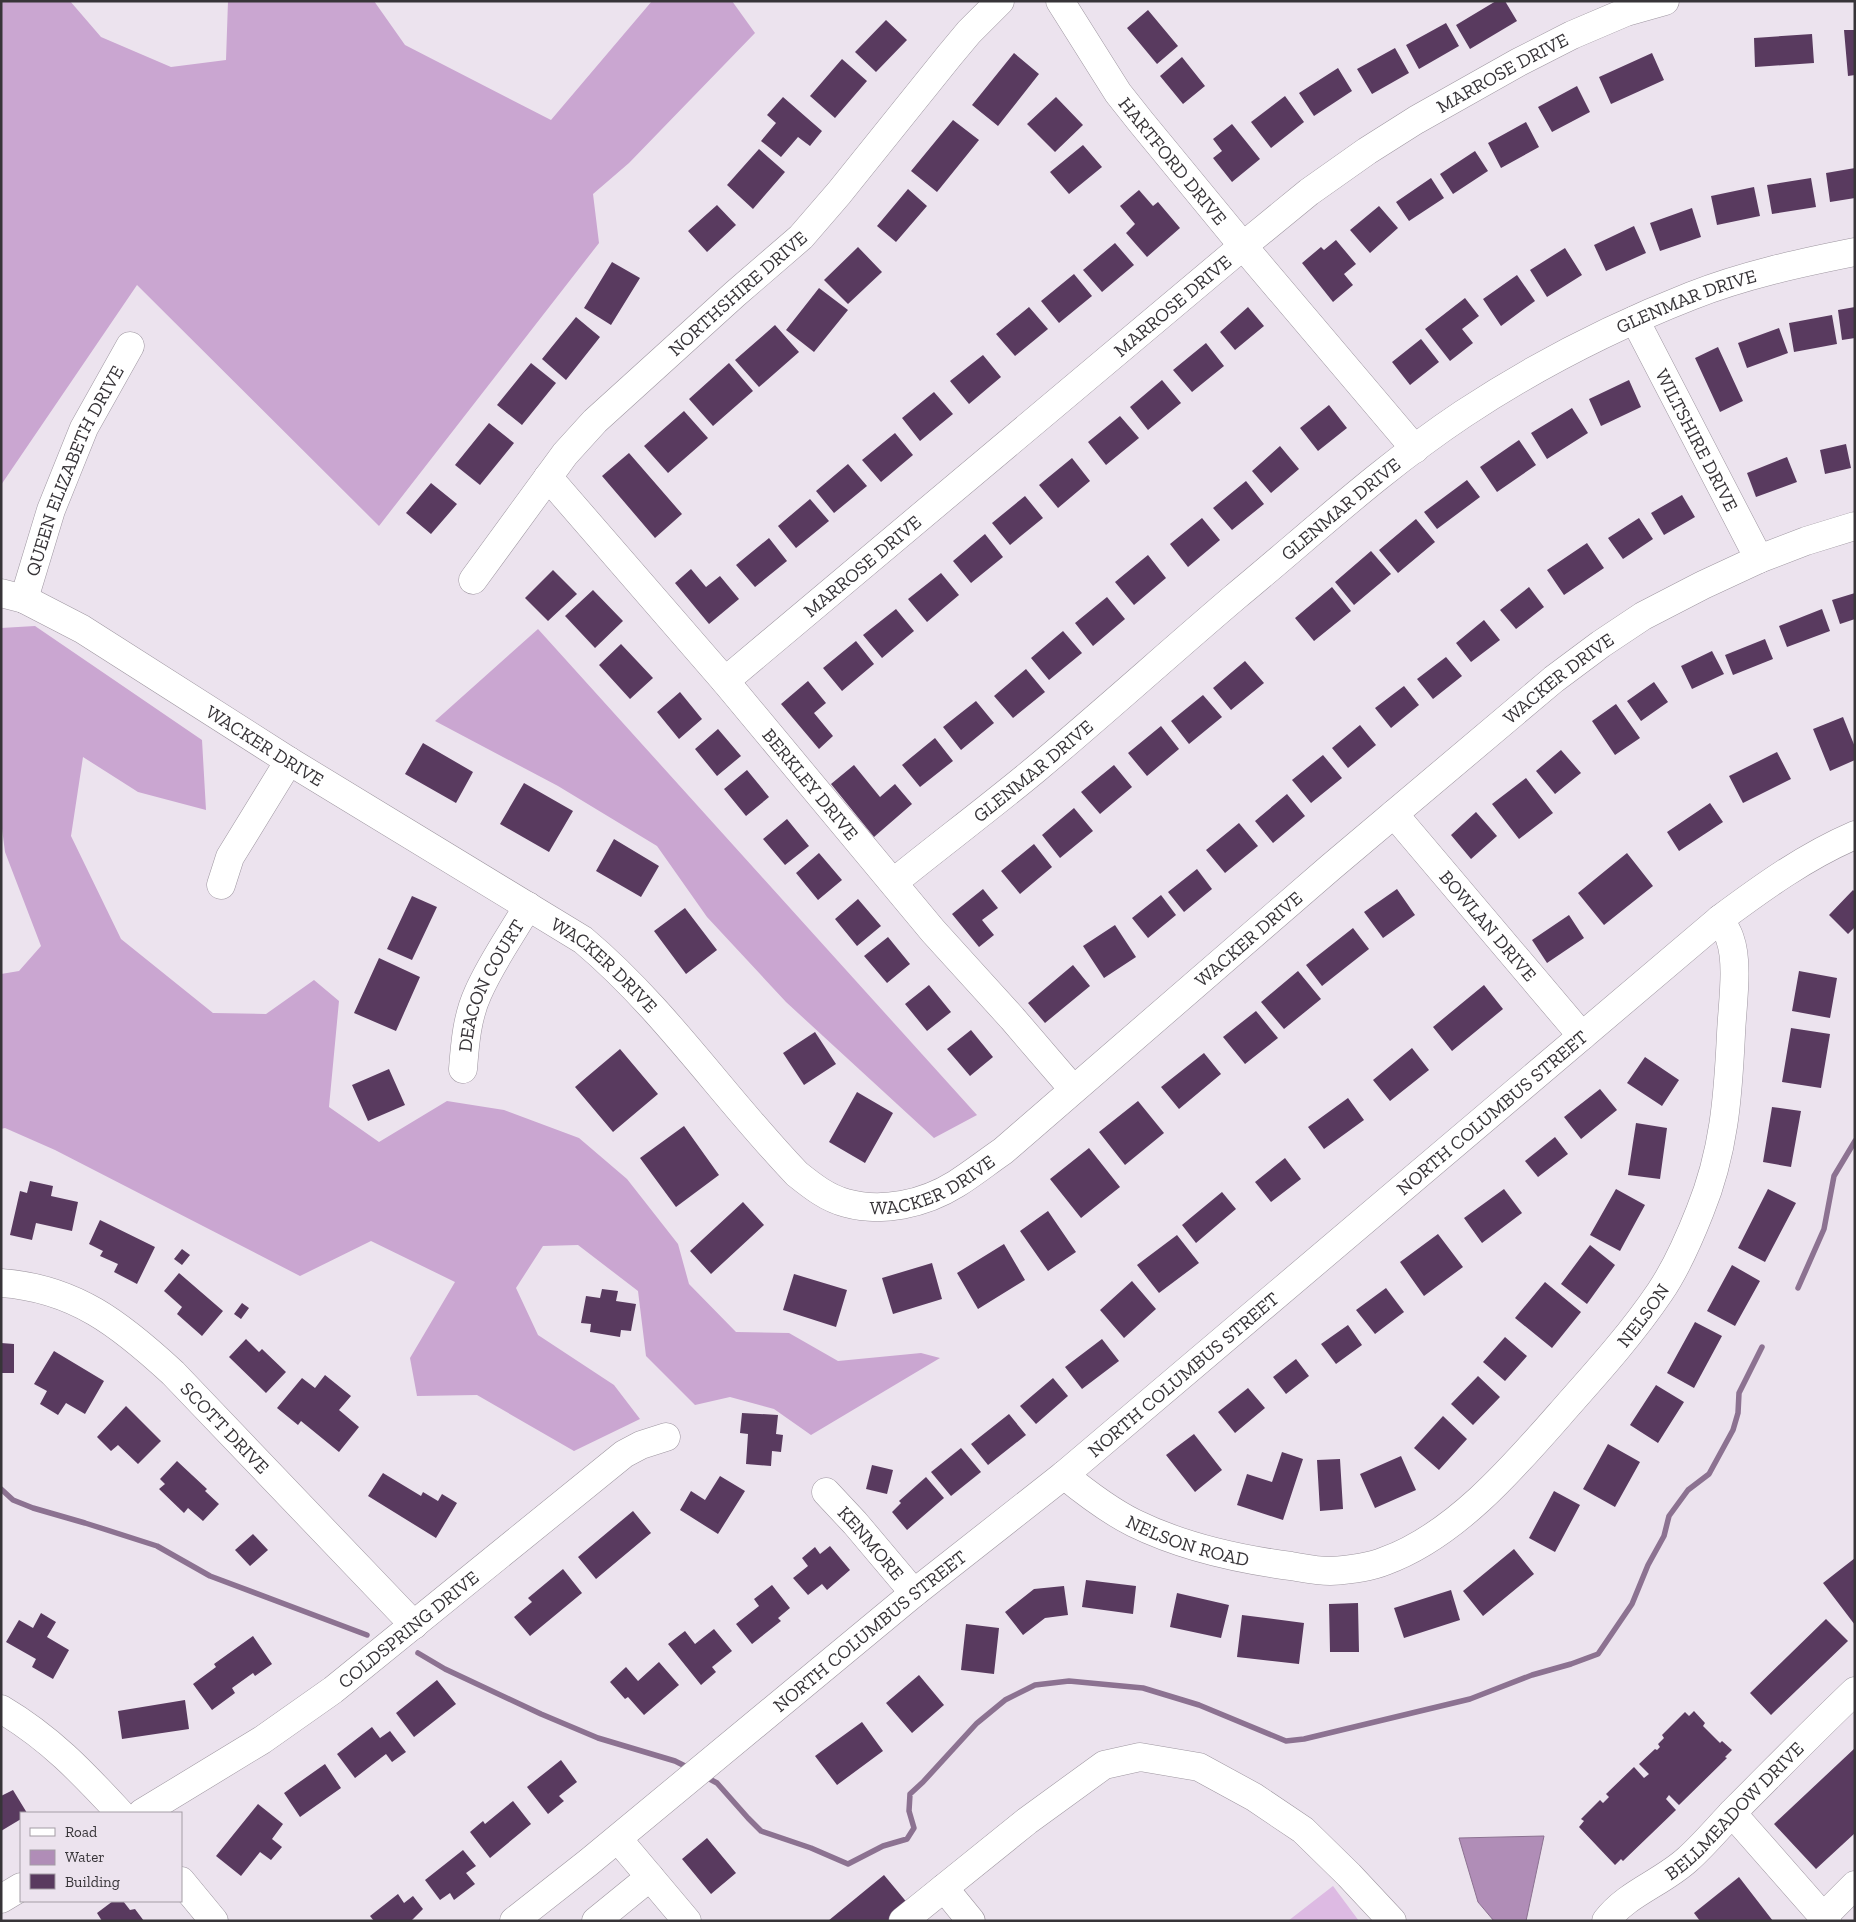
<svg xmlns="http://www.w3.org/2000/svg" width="1856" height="1922" viewBox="0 0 1856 1922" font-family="'Zilla Slab',serif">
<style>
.green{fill:#ddbae3}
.forest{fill:#caa6d1}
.water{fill:#b08db7;stroke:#8c7291}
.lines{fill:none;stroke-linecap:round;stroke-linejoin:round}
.stream{stroke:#8c7291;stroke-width:5.5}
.building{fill:#593a5f}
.minor-casing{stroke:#9e96a0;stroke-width:29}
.minor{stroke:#fff;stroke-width:28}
.labels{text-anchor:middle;stroke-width:5;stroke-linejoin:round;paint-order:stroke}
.street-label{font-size:19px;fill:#373438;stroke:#ece3ee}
</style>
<rect width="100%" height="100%" fill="#ece3ee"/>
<path class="green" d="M1333,1886l26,35h-71z"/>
<path class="forest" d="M1,1h69l31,36 70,30 55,-7 2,-59h146l31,44 146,75 101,-119h80l23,32 -126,130 -36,31 6,49 -220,283 -242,-241 -136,200z
M35,626l167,114 4,70 -68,-18 -55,-35 -12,79 50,103 92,74 53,1 48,-34 25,21 -10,106 50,35 68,-41 57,9 75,28 48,41 51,65 11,40 47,48 53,1 49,28 83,-8 19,5 -129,77 -37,-26 -44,-12 -35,8 -49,-49 -8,-65 -60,-46 -35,1 -27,42 22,47 76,50 26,34 -66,32 -97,-56 -60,1 -7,-38 45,-76 -84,-41 -71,35 -245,-126 -50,-22 -4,1v-155l18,-3 22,-25 -36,-94 -4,-31v-193z
M538,629l439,486 -43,23 -148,-136 -79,-85 -50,-71 -99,-60 -123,-65z"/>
<path class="water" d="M1544,1836l-18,85h-32l-16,-19 -19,-64z"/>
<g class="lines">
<path class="stream" d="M1798,1288l26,-59 10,-53 21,-35
M1,1489l12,11 20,8 52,15 72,23 53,30 157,59
M418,1653l27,16 96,45 57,24 77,23 14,7
M704,1776l13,7 31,35 13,13 50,17 37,16 35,-18 24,-7 7,-11 -5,-17 1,-17 13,-12 54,-59 28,-23 30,-15 34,-4 74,7 56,17 87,36 18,-2 166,-40 62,-24 39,-11 27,-10 34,-50 16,-39 16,-29 5,-20 19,-26 21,-16 24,-44 5,-17 1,-20 23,-46"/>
</g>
<path class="building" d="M1496,1h9l12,20 -47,28 -14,-24z
M1148,10l30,36 -21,18 -30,-36z
M886,20l21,20 -31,32 -21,-20z
M1446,23l13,23 -40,23 -13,-24z
M1844,30h11v45l-7,1z
M1812,34l2,29 -59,4 -1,-29z
M1395,48l14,25 -37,21 -15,-25z
M1014,53l25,21 -41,52 -26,-21z
M1652,53l12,27 -53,24 -12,-27z
M1182,57l23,29 -22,18 -23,-28z
M842,59l25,22 -32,37 -25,-22z
M1338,68l14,23 -38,25 -15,-23z
M1577,86l13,26 -38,20 -14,-25z
M1285,96l19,26 -33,26 -20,-26z
M783,97l39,34 -12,15 -12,-9 -17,20 -20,-16 15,-18 -9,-8z
M1056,97l27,28 -28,27 -28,-28z
M953,120l26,20 -42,52 -26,-21z
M1526,122l13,25 -38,21 -13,-25z
M1232,124l28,35 -28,23 -19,-24 9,-7 -9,-12z
M1083,145l19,22 -33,27 -19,-22z
M759,149l26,23 -32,37 -26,-24z
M1475,151l13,20 -35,23 -13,-20z
M1855,168v30l-25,4 -4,-29z
M1431,178l13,20 -35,23 -13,-19z
M1811,178l5,29 -44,7 -5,-29z
M1754,187l6,29 -43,9 -6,-29z
M908,189l19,17 -31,36 -19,-16z
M1139,190l14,16 5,-4 22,26 -33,29 -21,-24 9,-9 -15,-18z
M717,205l19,20 -29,27 -19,-21z
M1379,206l19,22 -28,25 -20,-23z
M1692,208l9,29 -41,14 -10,-28z
M1634,226l12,27 -40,18 -12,-26z
M1336,240l20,24 -12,10 9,11 -20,17 -31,-39 19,-16 3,3z
M1115,243l19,22 -32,27 -19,-22z
M858,247l24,25 -34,32 -24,-24z
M1565,248l17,27 -35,22 -17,-27z
M612,262l28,16 -29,47 -27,-17z
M1074,274l18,22 -33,27 -18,-22z
M1517,275l18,26 -34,25 -18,-27z
M819,288l29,22 -34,42 -28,-22z
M1465,298l14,18 -17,13 11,14 -23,18 -25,-32z
M1029,307l19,22 -33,27 -19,-22z
M1248,307l16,19 -29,24 -15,-18z
M1855,307v31l-13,2 -4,-30z
M1832,315l5,29 -43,8 -5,-29z
M576,317l24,20 -34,43 -24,-21z
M775,325l24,27 -40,35 -24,-27z
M1779,328l9,25 -41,15 -9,-25z
M1421,339l18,23 -29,23 -18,-23z
M1206,343l18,23 -32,26 -19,-22z
M1718,347l25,54 -23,11 -25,-54z
M983,355l18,22 -32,27 -19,-23z
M531,363l25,20 -34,42 -25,-20z
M729,363l24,28 -40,35 -24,-27z
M1162,380l19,23 -33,27 -18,-23z
M1629,380l12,27 -40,19 -12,-27z
M934,392l19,22 -33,27 -18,-23z
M1329,405l18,23 -29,23 -18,-23z
M1572,408l16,25 -41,26 -16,-26z
M684,411l24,27 -40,35 -24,-27z
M1120,416l19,22 -33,27 -18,-23z
M489,423l25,20 -34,42 -25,-20z
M895,433l18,22 -32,27 -19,-22z
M1519,440l17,25 -39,27 -17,-25z
M1846,444l5,24 -26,6 -5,-24z
M1280,446l19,23 -28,24 -19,-22z
M629,453l53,61 -27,24 -53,-62z
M1787,457l10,25 -41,15 -9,-24z
M1072,458l18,23 -32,27 -19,-23z
M848,464l19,22 -33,27 -18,-22z
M1467,480l13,17 -43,32 -13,-17z
M1246,481l18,23 -32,26 -19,-22z
M431,483l26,21 -26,30 -25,-21z
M1682,495l13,22 -31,18 -13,-22z
M1025,496l18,22 -33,27 -18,-22z
M810,499l19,22 -33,27 -18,-22z
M1202,518l18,22 -32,27 -18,-23z
M1639,518l14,21 -30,20 -15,-21z
M1416,519l19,23 -37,31 -19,-23z
M985,534l18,23 -32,26 -18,-22z
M769,538l18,23 -32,26 -19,-22z
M1587,543l17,25 -40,27 -17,-25z
M1371,551l20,23 -37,31 -19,-23z
M1148,555l18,23 -32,27 -19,-23z
M691,569l15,18 14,-11 19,23 -30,25 -34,-41z
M553,570l24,24 -29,27 -23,-23z
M941,573l18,22 -32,27 -19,-23z
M1332,587l19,24 -37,30 -19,-23z
M1529,587l15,20 -28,22 -16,-19z
M593,590l30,31 -28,27 -30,-32z
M1855,593v26l-15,5 -8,-24z
M1107,597l18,22 -32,27 -18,-23z
M896,609l18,22 -32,27 -19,-23z
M1822,609l8,22 -43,16 -8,-21z
M1484,620l16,20 -29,22 -15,-19z
M1063,631l19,22 -33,27 -18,-22z
M1765,639l8,20 -40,16 -8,-20z
M856,641l18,23 -32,27 -19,-23z
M621,644l32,34 -23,21 -31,-34z
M1712,651l12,23 -32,15 -11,-23z
M1446,657l16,19 -29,23 -16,-20z
M1245,661l19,22 -33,27 -18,-22z
M1026,669l19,23 -32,26 -19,-22z
M808,681l18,22 -12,10 19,23 -14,13 -38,-45z
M1654,682l14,20 -27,19 -14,-20z
M1404,686l15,19 -28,23 -16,-20z
M680,692l22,27 -23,20 -22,-27z
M1203,695l19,22 -33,27 -18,-23z
M976,701l18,22 -33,27 -18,-23z
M1616,704l24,34 -25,17 -23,-34z
M1843,717l12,30v13l-25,11 -17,-42z
M1360,725l16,20 -28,23 -16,-20z
M1161,726l18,23 -32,27 -19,-23z
M718,729l23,27 -24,20 -22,-27z
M935,738l18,23 -33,26 -18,-22z
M423,743l50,29 -17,31 -51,-29z
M1561,750l20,23 -26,21 -19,-23z
M1777,752l14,27 -48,24 -14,-27z
M1323,755l19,23 -31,25 -19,-23z
M854,765l26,32 15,-13 17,20 -38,33 -43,-53z
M1114,765l18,22 -32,27 -19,-22z
M747,770l22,27 -23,19 -22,-27z
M1526,778l27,35 -34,26 -27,-35z
M524,783l49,28 -24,41 -49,-28z
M1287,794l18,22 -32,27 -18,-22z
M1710,803l13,19 -44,29 -12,-19z
M1074,808l19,23 -33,27 -18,-23z
M1476,812l21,24 -26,23 -20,-24z
M787,819l22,27 -24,19 -22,-26z
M1239,823l19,23 -33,27 -19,-23z
M614,839l45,27 -18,31 -45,-26z
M1034,844l18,23 -32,27 -19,-23z
M819,853l23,27 -24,20 -22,-27z
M1627,853l26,33 -49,39 -26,-32z
M1197,869l15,20 -28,23 -16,-20z
M983,889l15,19 -16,12 12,15 -15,12 -27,-33z
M1397,889l18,26 -32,23 -19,-26z
M1853,890l2,2v35l-7,7 -19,-19z
M1161,895l15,20 -28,23 -16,-20z
M412,896l25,11 -25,53 -25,-11z
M858,899l23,27 -24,20 -22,-27z
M685,908l32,42 -31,24 -32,-43z
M1569,915l15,23 -37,25 -15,-23z
M1115,925l21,32 -32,21 -21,-32z
M1353,928l16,21 -47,37 -16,-21z
M888,937l22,27 -23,19 -23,-27z
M379,958l41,19 -24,54 -42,-18z
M1073,965l17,21 -45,37 -17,-20z
M1298,971l23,28 -37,30 -23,-27z
M1799,971l38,7 -7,40 -38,-7z
M929,985l22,27 -24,19 -22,-27z
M1484,985l19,24 -51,42 -19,-24z
M1256,1011l22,27 -33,26 -22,-27z
M1791,1028l39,6 -9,54 -39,-6z
M971,1030l22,27 -23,19 -23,-27z
M815,1032l21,32 -32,21 -21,-32z
M1412,1048l17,22 -39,31 -17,-21z
M620,1049l38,45 -45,38 -38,-45z
M1204,1053l17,21 -42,35 -18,-22z
M1645,1057l34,23 -17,26 -35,-23z
M389,1069l16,36 -37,16 -16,-36z
M1600,1089l17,21 -36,29 -17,-22z
M857,1092l36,21 -28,50 -36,-21z
M1348,1098l16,22 -40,29 -16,-22z
M1138,1101l26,32 -39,32 -26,-33z
M1772,1107l29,4 -10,56 -28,-5z
M1636,1123l31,5 -7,51 -32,-4z
M684,1126l35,49 -43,32 -36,-49z
M1555,1137l13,17 -30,23 -13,-16z
M1089,1148l31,39 -39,31 -31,-39z
M1285,1158l16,21 -30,23 -16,-20z
M30,1181l23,5 -2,10 27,6 -6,29 -36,-8 -4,17 -22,-5 10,-44 7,2z
M1504,1189l18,24 -40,30 -18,-25z
M1616,1189l29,16 -25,46 -30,-16z
M1768,1189l28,14 -31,59 -27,-14z
M1222,1192l14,17 -40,34 -14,-18z
M743,1202l21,23 -53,49 -21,-23z
M1048,1211l28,41 -28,19 -28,-40z
M100,1220l55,27 -18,37 -23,-12 4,-8 -18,-8 3,-5 -14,-7z
M1438,1234l25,33 -39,29 -24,-34z
M1177,1235l22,28 -40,30 -22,-28z
M1004,1244l21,36 -47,29 -21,-36z
M1590,1245l25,20 -28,39 -26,-20z
M182,1249l8,6 -8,10 -8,-6z
M932,1263l10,36 -49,15 -11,-36z
M1732,1265l28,16 -25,45 -28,-15z
M179,1273l44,38 -21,25 -25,-22 5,-7 -18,-16z
M794,1274l53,16 -11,37 -53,-17z
M1132,1281l24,28 -32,29 -24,-28z
M1545,1282l36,30 -29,36 -37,-30z
M1386,1288l18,24 -29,22 -19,-24z
M602,1289l16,2 -2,10 20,3 -5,27 -10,-1 -1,7 -30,-5 1,-8 -10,-1 5,-27 14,2z
M242,1303l7,5 -8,11 -7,-5z
M1695,1322l27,14 -28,52 -27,-15z
M1348,1325l14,20 -26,19 -15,-20z
M1505,1337l22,19 -22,25 -22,-19z
M246,1339l13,13 3,-3 24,23 -20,21 -37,-36z
M1102,1339l17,22 -37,28 -17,-22z
M1,1343l13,1v29h-13z
M54,1351l50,30 -19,33 -19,-11 -8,12 -18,-11 7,-13 -13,-7z
M1296,1359l13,17 -23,18 -13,-17z
M325,1375l26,21 -12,14 20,17 -20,25 -38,-31 -3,4 -21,-17 25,-30 13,10z
M1478,1376l22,21 -27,28 -22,-21z
M1053,1378l15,18 -32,28 -16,-18z
M1656,1385l28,17 -26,41 -28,-18z
M1248,1388l17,20 -30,25 -17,-21z
M126,1406l35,35 -23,23 -20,-19 -7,6 -14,-14z
M742,1413l36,2 -2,19 7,1 -2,17 -9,-1 -1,15 -25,-2 2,-30 -8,-1z
M1009,1414l17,21 -38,30 -17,-21z
M1443,1416l24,23 -28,31 -25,-22z
M1194,1434l28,36 -27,22 -29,-37z
M1608,1444l32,18 -25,45 -32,-18z
M961,1448l20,24 -30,24 -20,-24z
M1282,1452l21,7 -20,61 -46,-15 10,-31 25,8z
M1401,1456l15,34 -41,18 -15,-34z
M1340,1459l3,50 -23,2 -3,-51z
M177,1461l30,28 -2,2 14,13 -16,17 -15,-13 -4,5 -25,-24 6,-5 -5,-5z
M872,1465l21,5 -6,24 -21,-5z
M383,1473l38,23 2,-4 15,9 4,-7 15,9 -21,35 -68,-42z
M720,1476l25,15 -27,43 -38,-24 11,-19 14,9z
M926,1477l18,21 -37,32 -15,-18 9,-9 -2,-2z
M1554,1491l26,14 -25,47 -26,-14z
M633,1511l18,22 -55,46 -18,-22z
M253,1534l15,16 -18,16 -15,-16z
M830,1546l20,24 -23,20 -5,-6 -14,11 -15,-17 15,-12 -6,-8 13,-11 5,7z
M1514,1549l20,25 -51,42 -20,-25z
M1855,1558v67l-32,-42z
M563,1569l19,24 -52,43 -16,-19 18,-15 -4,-4z
M1086,1580l50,6 -3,28 -51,-7z
M772,1585l18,23 -12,10 3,3 -29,23 -16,-20 23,-18 -5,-7z
M1064,1586l4,29 -23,3 -22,17 -18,-23 29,-23z
M1451,1590l9,30 -56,18 -10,-30z
M1177,1593l52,12 -8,33 -51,-11z
M1358,1603l1,49h-29l-1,-48z
M41,1613l15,9 -9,15 22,13 -16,29 -21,-12 4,-8 -30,-17 13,-22 14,8z
M1242,1615l62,8 -5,41 -62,-7z
M1826,1619l22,22 -77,74 -21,-22z
M966,1624l33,4 -5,46 -33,-4z
M714,1629l18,22 -20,16 4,5 -15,13 -33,-41 17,-13 10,13z
M253,1636l19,28 -17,12 -2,-3 -21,15 3,5 -23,17 -19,-26 23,-17 -2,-3z
M659,1662l20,23 -35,30 -16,-18 -3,2 -15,-17 16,-15 12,14z
M919,1675l25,30 -32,28 -26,-30z
M437,1680l19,24 -42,33 -18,-24z
M185,1700l4,29 -67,10 -4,-28z
M1694,1711l11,12 -2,3 17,17 2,-2 10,9 -7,7 2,1 -48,47 -10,-10 -3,4 10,11 -53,51 -2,-2 -6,6 -36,-38 5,-6 -3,-2 19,-19 3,3 6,-6 -3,-3 28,-27 10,11 5,-4 -10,-10 16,-15 2,1 3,-3 -2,-3 6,-6 -2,-3 23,-23 4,4z
M862,1722l21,29 -46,34 -22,-29z
M372,1727l8,11 10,-7 16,21 -14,10 -6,-8 -31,24 -18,-24z
M1855,1748v85l-39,36 -42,-45z
M561,1760l16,22 -18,14 5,5 -16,13 -21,-27z
M325,1764l16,24 -41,29 -16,-24z
M13,1790l14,23h-6v6l-20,12v-35z
M513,1801l18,23 -41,34 -20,-26 13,-11 2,3z
M258,1804l25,20 -11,15 10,8 -11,13 -11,-8 -19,24 -25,-20z
M707,1838l29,35 -25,21 -29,-35z
M463,1850l13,16 -10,7 9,11 -21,16 -4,-7 -10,7 -15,-20z
M884,1875l25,30 -20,16h-61z
M1739,1877l34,44h-73l-6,-8z
M398,1894l6,9 9,-7 10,13 -12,12h-37l-4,-5z
M113,1901h10l7,9 5,-1 9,12h-42l-5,-8z"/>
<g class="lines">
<defs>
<g id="minor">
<path id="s1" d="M1060,1l58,92 23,29 102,124 172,203"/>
<path id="s2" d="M1635,320l124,239"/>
<path id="s3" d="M548,477l177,204 208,250 79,87 61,71"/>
<path id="s4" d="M473,580l92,-126 30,-33 140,-127 66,-57 38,-44 110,-137 20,-24 31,-31"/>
<path id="s5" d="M1,593l23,6 58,30 207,132 294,179c81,68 141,158 214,234 15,12 30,24 49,29 36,10 78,1 110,-19 16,-10 31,-22 47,-33l328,-284 223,-188 47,-35 42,-28 60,-31 56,-26 47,-18 49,-15"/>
<path id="s6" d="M24,599l27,-89 33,-82 46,-82"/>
<path id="s7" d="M725,681l518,-435 66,-54 58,-41 49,-31 103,-58 53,-27 54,-23 39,-11"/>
<path id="s8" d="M1394,814l188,222"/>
<path id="s9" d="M894,882c47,-38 95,-74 142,-113 67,-56 132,-115 199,-172 75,-62 147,-129 228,-183 71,-47 149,-87 228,-118 53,-21 109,-33 164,-44"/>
<path d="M221,885l9,-28 59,-96"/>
<path id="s10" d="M463,1069c2,-26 4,-52 15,-76 13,-30 33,-58 50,-87"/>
<path id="s11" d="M1,1283c74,5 120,42 172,90l241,252"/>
<path id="s12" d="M1064,1475c22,18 44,35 70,48 49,24 103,36 157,43 12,2 26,5 39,5 18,-1 38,-3 55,-10 72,-26 133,-99 183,-156 32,-36 65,-73 92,-113 17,-25 29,-53 40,-81 24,-59 28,-114 31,-177 1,-26 8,-71 -1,-95 -2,-7 -7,-14 -10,-20"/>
<path id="s13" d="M826,1492l29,31 59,70"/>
<path d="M1,1709c49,29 81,63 119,104"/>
<path id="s14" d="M142,1813l120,-73 71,-50 291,-236 17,-9 25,-8"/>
<path d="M1732,1813l95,108"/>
<path d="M618,1839l69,82"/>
<path d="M181,1881l33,40"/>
<path d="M944,1888l27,33"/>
<path d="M1,1899l20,-12"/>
<path d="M1824,1916l31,-31"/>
<path id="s15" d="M514,1921l75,-59 325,-269 150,-118 656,-556c43,-32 86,-63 135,-84"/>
<path d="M596,1921l54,-44"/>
<path d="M903,1921l124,-100 77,-56 36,-8 59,10 55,30 49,33 46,45 43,46"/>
<path id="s16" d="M1606,1921c21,-28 56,-38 82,-62 18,-16 33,-35 50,-52 39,-39 77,-78 117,-116"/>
</g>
</defs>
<use href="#minor" class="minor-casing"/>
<use href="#minor" class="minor"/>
</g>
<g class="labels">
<g class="street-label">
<text dy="7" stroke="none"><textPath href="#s7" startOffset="989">MARROSE DRIVE</textPath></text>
<text dy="7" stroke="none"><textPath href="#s1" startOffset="196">HARTFORD DRIVE</textPath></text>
<text dy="7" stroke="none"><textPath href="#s4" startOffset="392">NORTHSHIRE DRIVE</textPath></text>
<text dy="7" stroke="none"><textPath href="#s9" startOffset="988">GLENMAR DRIVE</textPath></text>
<text dy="7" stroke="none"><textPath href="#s7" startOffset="584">MARROSE DRIVE</textPath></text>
<text dy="7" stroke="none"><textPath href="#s2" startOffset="135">WILTSHIRE DRIVE</textPath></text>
<text dy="7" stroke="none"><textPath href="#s6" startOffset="138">QUEEN ELIZABETH DRIVE</textPath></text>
<text dy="7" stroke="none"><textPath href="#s9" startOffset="582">GLENMAR DRIVE</textPath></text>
<text dy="7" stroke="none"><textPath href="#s7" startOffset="179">MARROSE DRIVE</textPath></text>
<text dy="7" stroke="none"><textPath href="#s5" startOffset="1955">WACKER DRIVE</textPath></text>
<text dy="7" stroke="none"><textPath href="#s5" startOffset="306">WACKER DRIVE</textPath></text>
<text dy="7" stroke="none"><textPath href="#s9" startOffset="178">GLENMAR DRIVE</textPath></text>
<text dy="7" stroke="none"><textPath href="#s3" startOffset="404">BERKLEY DRIVE</textPath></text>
<text dy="7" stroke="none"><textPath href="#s8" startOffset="146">BOWLAN DRIVE</textPath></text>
<text dy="7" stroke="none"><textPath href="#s5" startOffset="1550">WACKER DRIVE</textPath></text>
<text dy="7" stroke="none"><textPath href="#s5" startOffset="711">WACKER DRIVE</textPath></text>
<text dy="7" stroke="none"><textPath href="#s10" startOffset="89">DEACON COURT</textPath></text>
<text dy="7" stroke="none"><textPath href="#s15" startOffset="1269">NORTH COLUMBUS STREET</textPath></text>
<text dy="7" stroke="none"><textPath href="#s5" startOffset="1145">WACKER DRIVE</textPath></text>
<text dy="7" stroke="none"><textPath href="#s12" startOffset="704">NELSON</textPath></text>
<text dy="7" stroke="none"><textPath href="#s15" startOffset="864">NORTH COLUMBUS STREET</textPath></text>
<text dy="7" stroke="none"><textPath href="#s11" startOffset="274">SCOTT DRIVE</textPath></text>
<text dy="7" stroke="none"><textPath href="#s12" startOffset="142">NELSON ROAD</textPath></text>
<text dy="7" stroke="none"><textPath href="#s13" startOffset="68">KENMORE</textPath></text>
<text dy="7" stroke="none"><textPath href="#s14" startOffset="324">COLDSPRING DRIVE</textPath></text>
<text dy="7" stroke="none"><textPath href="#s15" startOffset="459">NORTH COLUMBUS STREET</textPath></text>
<text dy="7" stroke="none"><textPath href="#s16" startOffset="170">BELLMEADOW DRIVE</textPath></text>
</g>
</g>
<rect width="1856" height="1922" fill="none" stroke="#373438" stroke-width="5"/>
<rect x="20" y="1812" width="162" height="90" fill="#ece3ee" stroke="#a49da5"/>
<rect x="30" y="1828" width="25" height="8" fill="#ffffff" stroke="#a49da5"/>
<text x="65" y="1837" font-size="15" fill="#373438">Road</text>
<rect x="30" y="1850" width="25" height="15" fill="#b08db7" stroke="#a49da5"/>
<text x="65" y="1862" font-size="15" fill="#373438">Water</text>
<rect x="30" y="1874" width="25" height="15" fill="#593a5f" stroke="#a49da5"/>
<text x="65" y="1887" font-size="15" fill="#373438">Building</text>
</svg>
